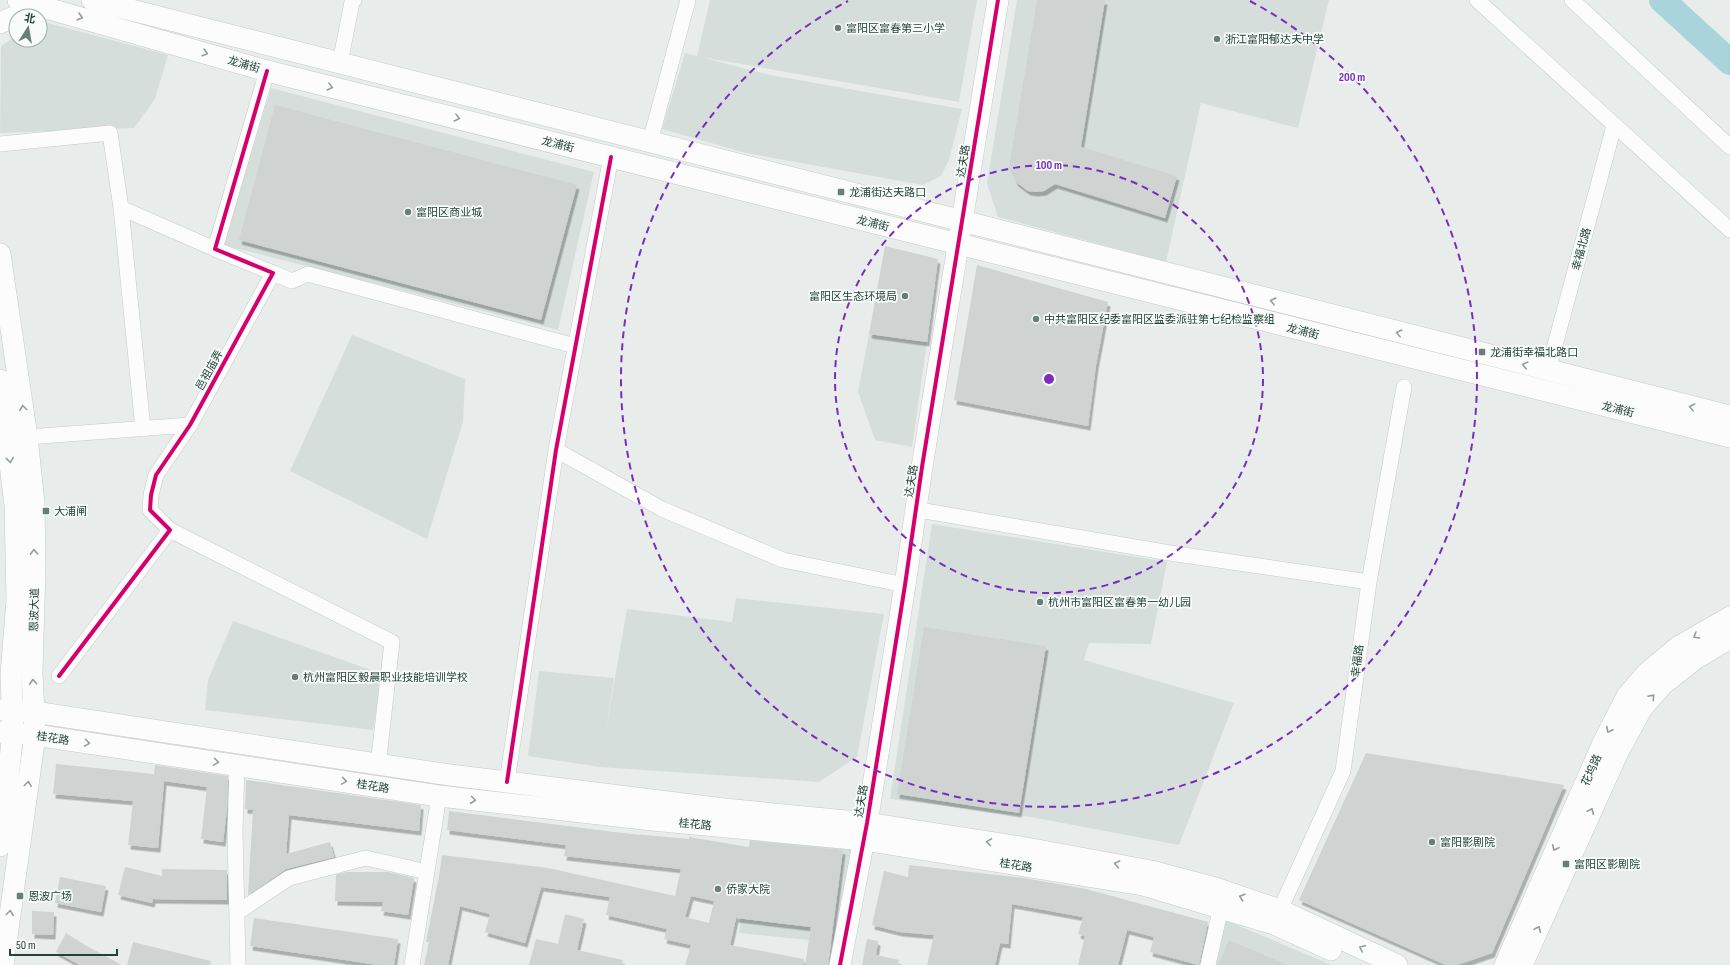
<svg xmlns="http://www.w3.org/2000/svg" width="1730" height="965" viewBox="0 0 1730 965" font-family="'Sofia Sans Condensed','Noto Sans SC',sans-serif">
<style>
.built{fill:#d6dedb}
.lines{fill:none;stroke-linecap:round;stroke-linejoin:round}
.river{stroke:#a9d4db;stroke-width:26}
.building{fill:#cfd4d2;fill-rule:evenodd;filter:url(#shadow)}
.street-casing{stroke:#c5cac8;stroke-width:16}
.secondary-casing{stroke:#c3cbc8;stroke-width:22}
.street{stroke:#fcfcfc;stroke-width:15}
.secondary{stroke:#fcfcfc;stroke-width:21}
.cycleway-casing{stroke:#f7fbf9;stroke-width:6}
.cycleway{stroke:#d6006c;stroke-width:4}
.oneway{stroke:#909f9b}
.ring{fill:none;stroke:#7b2cbf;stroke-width:2;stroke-dasharray:7 5}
.poi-dot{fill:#697e78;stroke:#f7fbf9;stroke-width:1.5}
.labels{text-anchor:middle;stroke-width:3.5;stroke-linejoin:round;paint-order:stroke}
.poi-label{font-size:11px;fill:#24423a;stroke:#f7fbf9;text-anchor:start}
.street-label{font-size:11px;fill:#24423a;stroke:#f7fbf9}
.centre{fill:#7b2cbf;stroke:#f7fbf9;stroke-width:2}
.ring-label{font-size:12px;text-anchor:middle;font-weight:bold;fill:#7b2cbf;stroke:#f7fbf9;stroke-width:3.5;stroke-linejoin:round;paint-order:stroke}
</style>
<defs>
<filter id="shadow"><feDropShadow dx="2.5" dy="4.5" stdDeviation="0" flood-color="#0004"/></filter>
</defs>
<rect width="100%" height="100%" fill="#e8edeb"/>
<path class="built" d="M710,0h267l-18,102 -258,-45 69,18 192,34 -13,51 -8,16 -18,9 -177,-32 -84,-24 23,-76 12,3z
M1017,0h312l-31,128 -97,-25 -35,159 -168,-45 -11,-33z
M40,21l128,34 -13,44 -21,29 -134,5 1,-87 15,-10v4h24z
M271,88l323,84 -36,158 -335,-85z
M869,334l58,8 -15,105 -37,-7 -17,-48z
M352,335l113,44 -2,43 -36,117 -137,-68z
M932,524l235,38 -16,82 -62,-1 -5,17 150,43 -55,142 -148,-28 -141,-18z
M736,598l148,16 -27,143 -38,25 -219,-15 -72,-11 11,-85 75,7 -8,52 21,-121 105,13z
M233,621l149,53 -9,56 -168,-20 3,-30z
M750,839l103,9 -15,95 -99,-10z
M1225,920l107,45h-121z"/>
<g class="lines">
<path class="river" d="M1662,0l68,62"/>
</g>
<path class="building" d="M1037,0h68l-24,147 96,29 -12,42 -110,-34 -11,7 -8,1 -8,-1 -12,-9 -7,-15z
M275,105l302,80 -36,135 -302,-80z
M885,246l53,13 -11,83 -58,-8z
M977,265l131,37 -12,63 -8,61 -134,-26z
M924,627l122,19 -27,167 -122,-19z
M1366,753l198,32 -72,168 -35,12h-11l-147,-65z
M56,764l98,10 1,-9 73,11 -1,33 -4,33 -22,-3 6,-52 -43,-6 -6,67 -30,-3 5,-44 -80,-7z
M246,780l175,25 -2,26 -130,-16 -3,39 44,-12 4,15 -48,12 -38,26 5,-85 -8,-1z
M449,811l173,22 67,6v-2l60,10 1,-6 93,9 -15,115h-23l6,-38 -75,-9 -6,27 74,14v6h-119l6,-20 -27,-6 3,-10 -61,-14 4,-18 -69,-10 -16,56 -40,-11 5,-18 -30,-8 -12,59h-24l5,-23h-3l13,-66 3,-21 106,13 127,28 6,-27 -117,-13 2,-11 -119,-15zM691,896l23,5 -5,22 -24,-6z
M909,865l115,13 62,11 122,33 -9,43 -49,-13 4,-15 -27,-7 -9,35h-40l7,-29 -7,-2 5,-17 -71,-13 -4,40 -8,-1 -5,22h-68l7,-30 -34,-3 -28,-7 12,-54 24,6z
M125,867l37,9v-7l65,1v30l-74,-1 -1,4 -34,-8z
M346,872h42l26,6 -6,37 -27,-4 2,-9 -48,-1 1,-26z
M60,877l46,9 -5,26 -46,-9z
M32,911l22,1 -1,23 -21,-1z
M565,914l19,5 -7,31 46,10 -1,5h-93l7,-26 22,5z
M254,918l144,21 -4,26h-15l-129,-19z
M66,933l19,12 37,20h-42l-24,-13z
M867,939l11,2 -2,14 23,5 -1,5h-36z
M1229,940l59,25h-70z
M133,942l78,19 -1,4h-83z"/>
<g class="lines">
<defs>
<path id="street" d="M1477,0l253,230
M1572,0l158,147
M340,63l12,-61 2,-2
M650,142l38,-142
M0,144l110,-11 11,75 22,221
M121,208l94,41
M273,273l19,8 16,-7 267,72
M1548,371l66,-245
M27,437l163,-12
M556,450l106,59 121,51 122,25
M925,511l245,42 199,29
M170,530l222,112 -14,124
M59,676l111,-146 -20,-20 1,-15 5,-20 34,-50 83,-152 -58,-24 52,-178
M237,765l-2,67 3,133
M507,782l49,-332 55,-293
M238,912l51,-34 77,-20 61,14
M1276,919l67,-148 26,-189 35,-195
M412,965l27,-169
M1208,965l13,-58"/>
<path id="secondary" d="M18,0l249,71 1463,366
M92,0l1638,416
M0,23l16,-7
M0,254l27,183 7,66 1,64 -3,106 3,62 -32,230
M0,380l15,126 2,94 -6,74 2,59 -13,113
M0,710l34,2 416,63 274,34 143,14 154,24 130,24 64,17 65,22 117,55
M0,732l35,3 404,61 213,24 212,20 279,45 131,39 57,26
M840,965l27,-142 38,-238 17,-118 76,-467
M1505,965l98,-222 24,-47 21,-24 30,-25 52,-30
M1522,965l95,-211 25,-46 20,-23 33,-26 35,-21"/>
</defs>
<use href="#street" class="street-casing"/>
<use href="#secondary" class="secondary-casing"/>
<use href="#street" class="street"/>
<use href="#secondary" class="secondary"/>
<defs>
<path id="cycleway" d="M59,676l111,-146 -20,-20 1,-15 5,-20 34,-50 83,-152 -58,-24 52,-178
M507,782l49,-332 55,-293
M840,965l27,-142 38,-238 17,-118 76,-467"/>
</defs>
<use href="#cycleway" class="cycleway-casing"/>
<use href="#cycleway" class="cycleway"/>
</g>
<defs><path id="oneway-chevron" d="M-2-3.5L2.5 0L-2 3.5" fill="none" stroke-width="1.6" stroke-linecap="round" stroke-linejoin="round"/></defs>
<g class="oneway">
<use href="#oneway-chevron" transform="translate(80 17) rotate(16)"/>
<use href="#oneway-chevron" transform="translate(205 53) rotate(16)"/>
<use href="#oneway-chevron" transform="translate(330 87) rotate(14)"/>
<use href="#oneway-chevron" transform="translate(457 118) rotate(14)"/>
<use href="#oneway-chevron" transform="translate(1273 301) rotate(-166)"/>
<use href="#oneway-chevron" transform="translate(1399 333) rotate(-166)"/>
<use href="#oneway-chevron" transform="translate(1525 365) rotate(-166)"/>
<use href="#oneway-chevron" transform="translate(1692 407) rotate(-166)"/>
<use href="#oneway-chevron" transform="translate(23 408) rotate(-98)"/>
<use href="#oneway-chevron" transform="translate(10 460) rotate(84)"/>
<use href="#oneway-chevron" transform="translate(34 552) rotate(-91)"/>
<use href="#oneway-chevron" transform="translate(1696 636) rotate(149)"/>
<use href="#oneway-chevron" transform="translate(33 682) rotate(-93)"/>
<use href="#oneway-chevron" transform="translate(1652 697) rotate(-49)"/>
<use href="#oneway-chevron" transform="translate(1609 730) rotate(117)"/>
<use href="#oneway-chevron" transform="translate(87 743) rotate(9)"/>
<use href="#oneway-chevron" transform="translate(216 762) rotate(9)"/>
<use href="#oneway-chevron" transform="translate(344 781) rotate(9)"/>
<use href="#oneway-chevron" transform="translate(28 784) rotate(-83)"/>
<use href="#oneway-chevron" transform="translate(473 800) rotate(7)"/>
<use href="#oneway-chevron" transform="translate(1591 811) rotate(-66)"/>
<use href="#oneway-chevron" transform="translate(989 842) rotate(-171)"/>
<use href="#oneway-chevron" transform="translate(1555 848) rotate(114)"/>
<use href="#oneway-chevron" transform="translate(1117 864) rotate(-170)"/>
<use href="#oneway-chevron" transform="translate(1242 897) rotate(-162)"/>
<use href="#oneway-chevron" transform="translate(10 913) rotate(-82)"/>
<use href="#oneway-chevron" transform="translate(1538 929) rotate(-66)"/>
<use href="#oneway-chevron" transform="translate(1362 948) rotate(-155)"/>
</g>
<g class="ring">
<circle cx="1049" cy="379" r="214"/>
<path d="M1250 1A428 428 0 1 1 848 1"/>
</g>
<g class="poi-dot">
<circle cx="838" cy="28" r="4"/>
<circle cx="1217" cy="39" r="4"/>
<rect x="837" y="188" width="8" height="8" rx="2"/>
<circle cx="408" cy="212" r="4"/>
<circle cx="905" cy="296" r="4"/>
<circle cx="1036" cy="319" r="4"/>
<rect x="1478" y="348" width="8" height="8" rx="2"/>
<rect x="42" y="507" width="8" height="8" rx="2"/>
<circle cx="1040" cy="602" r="4"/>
<circle cx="295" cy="677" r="4"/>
<circle cx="1432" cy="842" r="4"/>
<rect x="1562" y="860" width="8" height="8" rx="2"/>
<circle cx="718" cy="889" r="4"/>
<rect x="16" y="892" width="8" height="8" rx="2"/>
</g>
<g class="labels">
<g class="poi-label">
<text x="846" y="32">富阳区富春第三小学</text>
<text x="1225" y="43">浙江富阳郁达夫中学</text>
<text x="849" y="196">龙浦街达夫路口</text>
<text x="416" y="216">富阳区商业城</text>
<text x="897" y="300" text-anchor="end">富阳区生态环境局</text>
<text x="1044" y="323">中共富阳区纪委富阳区监委派驻第七纪检监察组</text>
<text x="1490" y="356">龙浦街幸福北路口</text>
<text x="54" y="515">大浦闸</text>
<text x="1048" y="606">杭州市富阳区富春第一幼儿园</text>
<text x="303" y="681">杭州富阳区毅晨职业技能培训学校</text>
<text x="1440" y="846">富阳影剧院</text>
<text x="1574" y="868">富阳区影剧院</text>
<text x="726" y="893">侨家大院</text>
<text x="28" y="900">恩波广场</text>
</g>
<g class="street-label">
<text transform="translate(244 64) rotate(16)" y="4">龙浦街</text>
<text transform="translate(558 144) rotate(14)" y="4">龙浦街</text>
<text transform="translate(963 161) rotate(-81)" y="4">达夫路</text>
<text transform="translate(873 223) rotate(14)" y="4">龙浦街</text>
<text transform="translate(1581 249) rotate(-75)" y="4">幸福北路</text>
<text transform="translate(1303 331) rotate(14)" y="4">龙浦街</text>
<text transform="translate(209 370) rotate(-61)" y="4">邑祖庙弄</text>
<text transform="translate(1618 409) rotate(14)" y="4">龙浦街</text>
<text transform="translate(911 481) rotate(-81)" y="4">达夫路</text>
<text transform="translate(34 610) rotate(-89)" y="4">恩波大道</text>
<text transform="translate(1357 661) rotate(-83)" y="4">幸福路</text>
<text transform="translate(53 738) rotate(9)" y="4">桂花路</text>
<text transform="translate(1591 770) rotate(-66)" y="4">花坞路</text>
<text transform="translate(373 786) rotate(9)" y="4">桂花路</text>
<text transform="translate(861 801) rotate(-81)" y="4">达夫路</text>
<text transform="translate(695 824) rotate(5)" y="4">桂花路</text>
<text transform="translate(1016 865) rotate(9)" y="4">桂花路</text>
</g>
</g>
<circle cx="1049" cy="379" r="6" class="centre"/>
<g class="ring-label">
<text x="1352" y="81">200 m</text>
<text x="1049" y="169">100 m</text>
</g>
<g transform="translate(28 28) rotate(11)"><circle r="19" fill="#f7fbf9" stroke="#a3b1ad"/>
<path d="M0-3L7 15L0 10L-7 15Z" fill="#697e78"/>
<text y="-6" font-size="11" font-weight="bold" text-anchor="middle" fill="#24423a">北</text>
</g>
<path d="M10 949v6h107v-6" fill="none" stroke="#24423a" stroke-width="2"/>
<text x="16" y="949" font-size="12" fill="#24423a" stroke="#f7fbf9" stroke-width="3" paint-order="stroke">50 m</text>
</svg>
